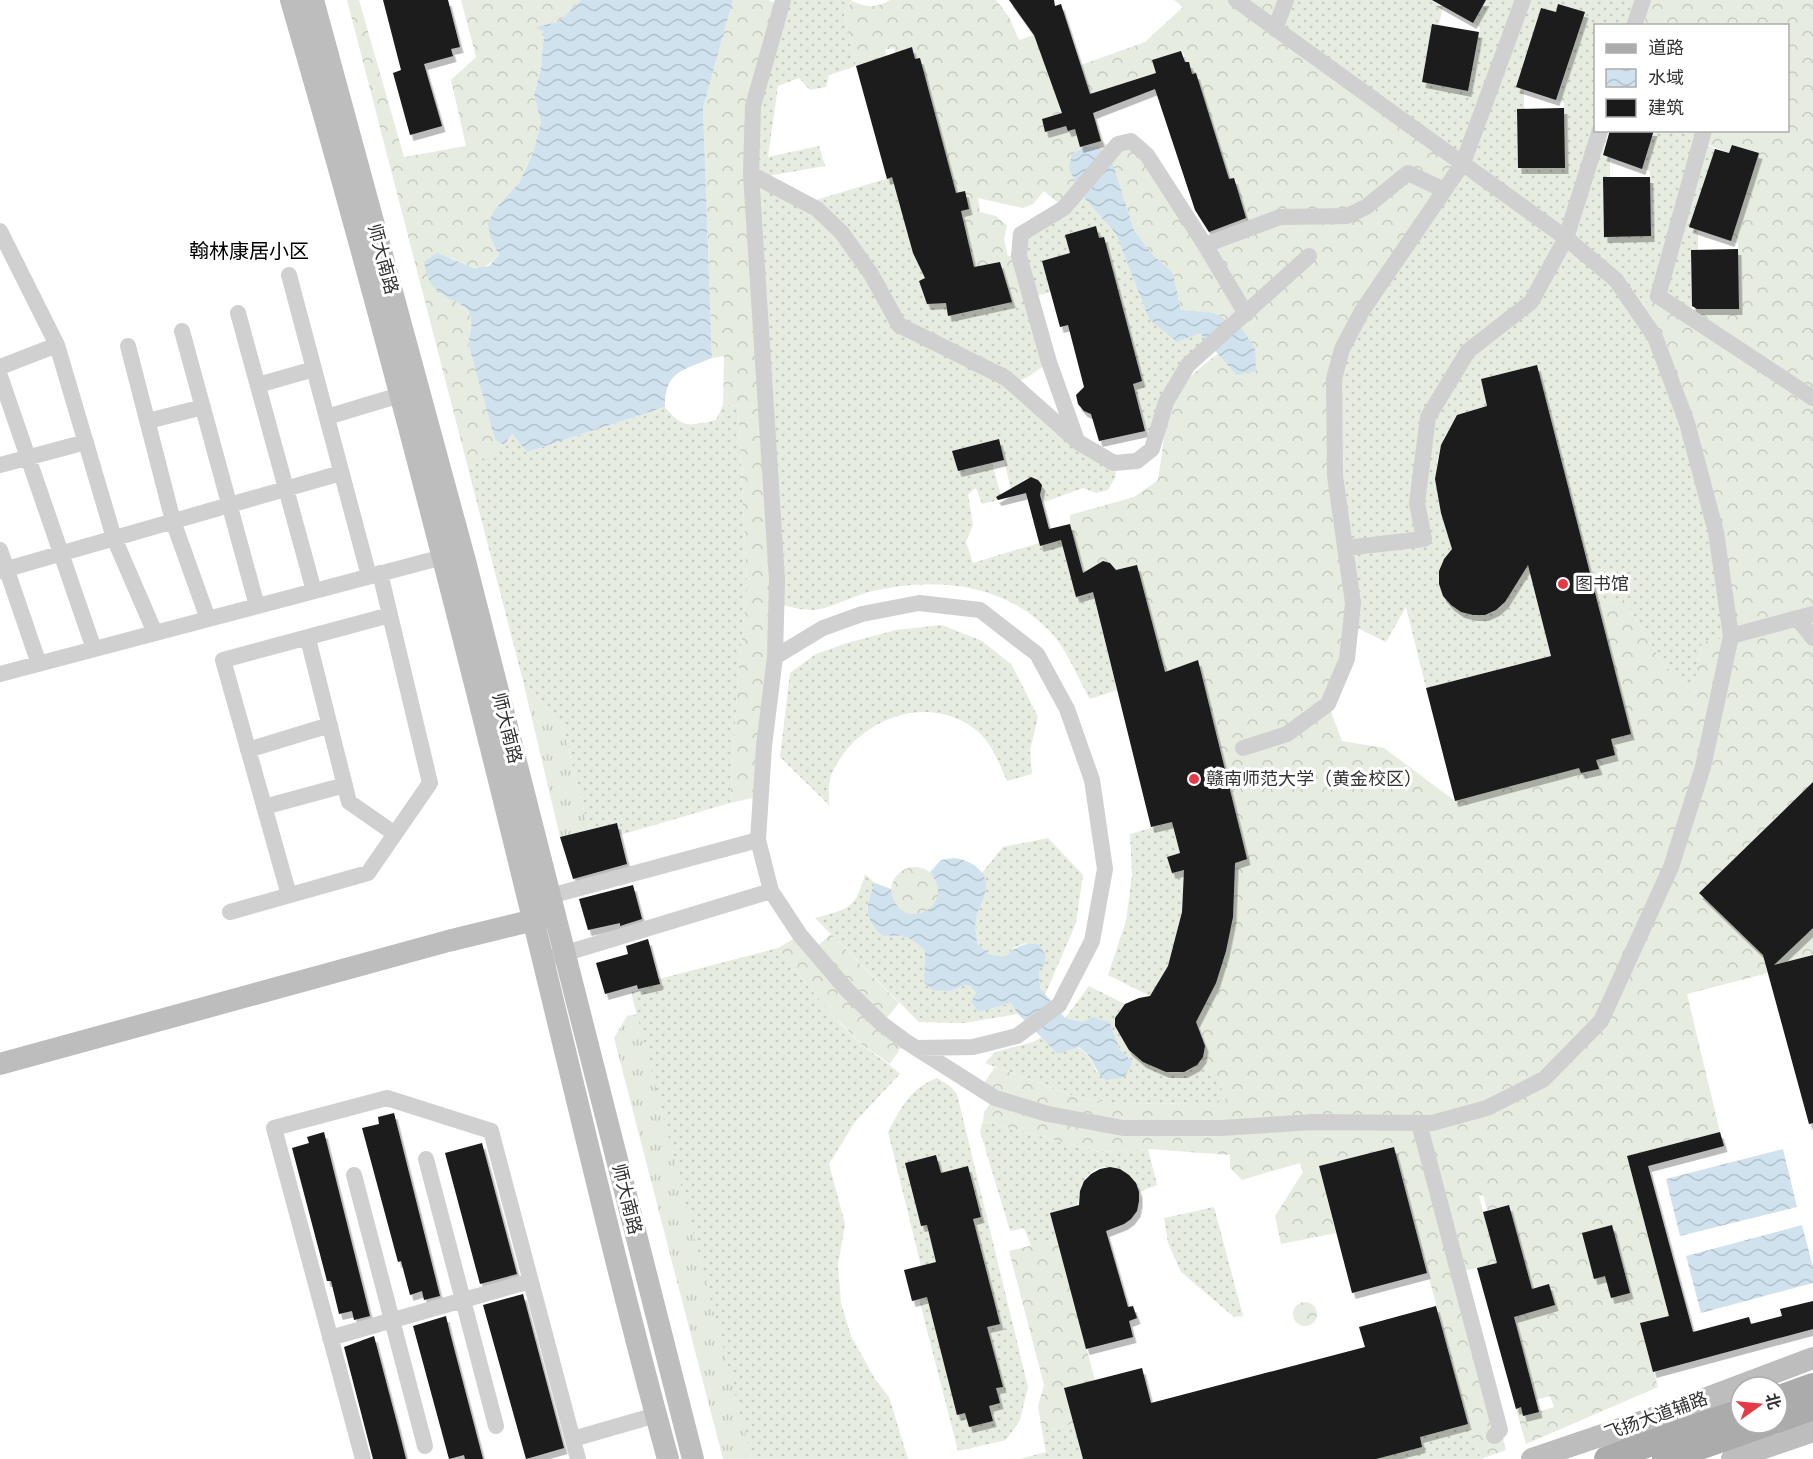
<svg xmlns="http://www.w3.org/2000/svg" width="1813" height="1459" viewBox="0 0 1813 1459" font-family="'Nunito Sans','Noto Sans SC',sans-serif">
<style>
.grass{fill:url(#grass-tufts)}
.forest{fill:url(#forest-crowns)}
.garden{fill:url(#garden-dots);fill-rule:evenodd}
.water{fill:url(#water-waves)}
.building{fill:#1a1a1a;filter:url(#shadow)}
.lines{fill:none;stroke-linecap:round;stroke-linejoin:round}
.street{stroke:#d0d0d0;stroke-width:16}
.secondary{stroke:#bdbdbd;stroke-width:22}
.primary{stroke:#ababab;stroke-width:26}
.poi-dot{fill:#e63946;stroke:#fff;stroke-width:2}
.labels{text-anchor:middle;stroke-width:6;stroke-linejoin:round;paint-order:stroke}
.street-label{font-size:18px;fill:#333;stroke:#fff}
.poi-label{font-size:18px;fill:#333;stroke:#fff;text-anchor:start}
.neighbourhood-label{font-size:20px;fill:#000;stroke:#fff}
</style>
<defs>
<pattern id="grass-tufts" width="24" height="20" patternUnits="userSpaceOnUse" patternTransform="scale(1.5)"><rect width="24" height="20" fill="#e6ecdf"/><path d="M3 7l-1-3M5 7V3M7 7l1-3M15 17l-1-3M17 17v-4M19 17l1-3" fill="none" stroke="#c6cbc0"/></pattern>
<pattern id="forest-crowns" width="20" height="18" patternUnits="userSpaceOnUse" patternTransform="scale(1.5)"><rect width="20" height="18" fill="#e6ecdf"/><path d="M2 6a3 3 0 1 1 6 0M12 15a3 3 0 1 1 6 0" fill="none" stroke="#c6cbc0"/></pattern>
<pattern id="garden-dots" width="8" height="8" patternUnits="userSpaceOnUse" patternTransform="scale(1.5)"><rect width="8" height="8" fill="#e6ecdf"/><path d="M2 2h.1M6 6h.1" fill="none" stroke="#c6cbc0" stroke-width="1.8" stroke-linecap="round"/></pattern>
<pattern id="water-waves" width="16" height="10" patternUnits="userSpaceOnUse" patternTransform="scale(1.5)"><rect width="16" height="10" fill="#cfe2ee"/><path d="M0 5q4-4 8 0t8 0" fill="none" stroke="#b2c2cd"/></pattern>
<filter id="shadow"><feDropShadow dx="3.5" dy="6" stdDeviation="0" flood-color="#0004"/></filter>
</defs>
<rect width="100%" height="100%" fill="#fff"/>
<path class="grass" d="M523,681l40,47 26,102 -29,7z
M637,1014l104,400 11,45h-29l-109,-421 13,-22z"/>
<path class="forest" d="M347,0h12l45,157 62,-11 -15,-66 25,-23 -15,-57h120l-23,22 -22,5 8,5 -3,35 -7,28 7,27 -8,31 -14,30 -24,26 -4,30 8,16c-19,20 -25,13 -48,3l-10,36c27,13 36,17 27,49l27,97 9,5 -36,23z
M733,0h35l12,5 -27,101 24,474 -16,216 -31,7 8,-126 9,-92 -9,-179 -15,-1 1,-49 -12,2 -9,-250z
M890,0h106l13,17 10,23 15,-5 28,78 -20,6 3,13 21,-6 2,5 7,-2 6,18 20,-6 13,8 17,-8 74,103 42,-21 -13,-45 -5,1 -33,-106 -4,1 -10,-23 -26,22 -66,21 -9,-29 64,-23 38,-35 -9,-7h112l177,163 -135,541 14,37 42,7 71,53 124,-33 2,5 17,-4 -2,-9 15,-21 20,-5 -33,-130 26,-5 36,60 32,35 10,-52 -66,-333 22,-13 34,13 47,-1 -1,-64 -7,-3 28,-88 -26,-8 -4,8 -28,-11 3,-11 84,-1v-104l-154,-1 9,-25h170v782l-114,111 74,72 40,-37v27l-47,13 2,5 -81,21 33,138 -93,24 42,160 -29,8 18,63 -132,57 -10,-35 5,-1 2,8 31,-9 -4,-11 -14,4 -22,-83 41,-12 -6,-21 -17,5 -23,-84 -22,5 -4,-15 -4,1 18,67 -38,9 47,178 -25,9 -13,-35 -74,-277 -75,19 17,67 -55,11 -6,-28 28,-44 -3,-9 -58,17 -12,-12v-13l-82,-6 -49,3 -116,-31 1,-9 10,-14 -14,-9 15,-22 84,31 40,6 85,-1 -1,-46 2,-11 -9,-24 20,-39 10,-32 9,-88 12,-4 -49,-199 -34,12 -48,-102 -6,-7 -25,14 -15,-53v-9l64,-18 24,-17c4,-23 6,-54 13,-75 6,-19 31,-40 47,-51l18,21 -45,-63 -10,-2 -8,-37 -20,-18 -19,-25 -22,-69 -34,30 -14,17 -20,-17 -11,13 -10,4 -45,-10 2,14 16,4 11,9 -3,15 4,16h11l13,41 -20,5 -12,-40 -43,9 -4,-15 17,-6 -9,-39 8,-2 -13,-16 -44,-146 -17,6 -1,-5 -9,2 2,7 -31,9 -12,-53 8,-12c14,7 25,7 38,-1z
M891 891a24 24 0 1 1 48 0a24 24 0 1 1-48 0Z
M831,934l68,69 -17,21 23,17 -15,23 -29,-20 -36,-37 -47,-59 22,-13 13,15z
M1057,1239l38,141 -21,44 -32,7 -4,-25 6,-21 -35,-134z
M1293 1314a12 12 0 1 1 24 0a12 12 0 1 1-24 0Z"/>
<path class="garden" d="M783,0h69l-8,13 12,53 -27,9 -3,12 -16,3 -11,-12 -21,8 -10,71 51,-11 6,20 -57,10 48,24 76,-23 22,76 11,25 -6,3 8,23 19,-1 3,13 83,-19 -11,-63 57,-43 38,43 33,85 51,14 11,12 -23,20 -36,84 -19,-65 9,-3 -38,-144 -5,1 -3,-11 -30,8 4,18 -19,39 -19,5 17,65 -18,13 -17,9 100,79 2,13 -8,14 -12,3 -13,-5 -41,15 -2,-8 2,-10 -7,-7h-8l-16,11 -12,-50 -46,12 5,20 34,-8 10,36 -20,5 -6,-16 -8,6 5,31 -7,17 7,21 66,-20 1,3 21,-6 15,56 17,-4 24,98 -27,9c-10,-17 -24,-50 -36,-63 -47,-54 -120,-60 -185,-44 -16,4 -42,18 -57,18 -11,0 -24,-4 -36,-6l-23,-498z
M1286,0h150l7,6 -4,19 -7,-1 -10,58 46,9 12,-64 -7,-4 13,-23h157l-9,25 -38,1v104l13,1 -7,24 8,3v19l-7,1 1,59 47,-1 -1,-65 -8,-3 12,-37h50l-3,11 14,7 -25,78 8,3v20h-7l1,59 -34,-13 -22,13 51,114 44,213 -29,6 -10,53 -32,-36 -36,-60 -26,5 -61,-239 -56,14 6,27 -30,9c-5,9 -12,19 -15,29 -14,36 1,70 10,105 -6,6 -10,12 -12,20 -9,32 30,58 57,41 16,-11 11,-20 19,-32 3,-5 8,-9 12,-14l23,92 -125,32 -20,-81 -20,35 -35,-17 -16,-149 7,-127 121,-186 -188,-134zM1559,4l25,8 -27,88 7,3 1,65h-47l-1,-59h7v-20l-8,-3 25,-78 15,4z
M723,405l15,1 9,179 -9,92 -8,126 -110,32 -3,-12 -28,7 -26,-102 -40,-47 -55,-213 36,-23 7,-12 16,19 138,-45c18,22 24,19 51,13z
M942,625l40,16 30,24 26,52 -8,33 2,24 -25,7c-9,-20 -16,-41 -35,-54 -49,-34 -116,-6 -140,46 -4,8 -3,22 -3,32l-49,-48 10,-84 26,-19 31,-11 49,-13z
M1172,822l8,31 -13,4 5,16 12,-3 -2,42 -14,54 -18,30 -42,-21 18,-54 6,-46 -2,-41z
M1048,838l35,37 -7,48 -31,72 -5,-7 -1,-18 -13,-27 -11,4 -10,10 -16,-3 -12,-11 -2,-22 11,-35 -4,-13 21,-26z
M865,874l10,9c-12,28 -10,30 8,53 21,-1 27,0 42,15l-1,31 27,9 13,-6 6,1 6,7 3,19 32,-9 7,11 -54,9 -45,-1 -104,-104c33,-9 41,-9 50,-44z
M778,948c26,32 51,67 82,95 12,11 28,19 40,31l-45,48 -26,42 16,60 -7,41 3,38 10,33 24,43 14,18 19,62h-156l-121,-467 28,-8v-5z
M1089,986l36,18c-4,5 -9,10 -10,16 -1,6 3,12 6,17 15,26 60,54 82,20l24,42 -23,4 -85,1 -40,-6 -94,-35 10,-11 38,-10 9,-5c5,4 8,4 14,6 24,4 31,4 40,29l36,-11 -12,-11 -10,-27 -27,-1 -18,-4z
M937,1078l13,8 7,8 71,293 -8,33 -14,20 -48,11 -39,-152 8,-2 30,117 8,-1 4,14 24,-6 -4,-15 11,-3 -4,-15 6,-1 -15,-60 13,-4 -27,-104 8,-3 -13,-50 -27,7 -5,-18 -31,8 16,63 6,-1 9,37 -15,4 -33,-134c13,-24 22,-44 49,-54z
M983,1121l116,31 49,-3 9,36 -18,7c-9,-25 -41,-36 -56,-10 -4,8 -2,16 -6,23l-27,8 7,26 -26,7 -7,-18 -14,3 -30,-100z
M1214,1207l29,109 -9,1 -53,-45 -13,-29 -4,-25z
M1074,1424l9,35h-63l26,-7 -4,-21z
M1468,1424l13,35h-105l46,-12 -2,-10z"/>
<path class="water" d="M581,0h152l-30,108 9,250c-28,12 -48,13 -47,49l-138,45 -15,-18 -8,11 -9,-5 -27,-97c13,-47 -15,-33 -36,-58 -5,-6 -6,-15 -8,-23l13,-9 37,15 15,-2 10,-11 -8,-16 -3,-15 7,-15 24,-26 14,-30 8,-31 -7,-27 7,-27 3,-36 -9,-5 23,-5z
M1085,147h13l14,14 22,69 19,25 20,18 8,37 33,3 29,17 12,19 1,22 -20,4 -36,-42 -23,9 -28,-23 -33,-85 -38,-43 -9,-24 3,-13z
M954,858c15,2 33,11 32,29 -1,12 -8,21 -10,32 -2,7 1,17 1,24l12,11 16,3c10,-10 18,-14 33,-13l7,10v10l-6,6 1,18 25,30 18,4 10,-5 17,6 10,27 12,11 -2,7 -6,9 -18,3c-15,-12 -11,-24 -28,-33l-20,7 -40,-40 -7,-11 -32,9 -8,-10 5,-9 -6,-7 -6,-1 -13,6 -18,-1 -9,-8 1,-31c-15,-15 -21,-16 -42,-15 -20,-17 -18,-31 -8,-53l16,6c5,47 69,20 39,-17l11,-12z
M1783,1149l14,58 -117,29 -14,-57z
M1802,1225l11,42v16l-112,30 -15,-57z"/>
<path class="building" d="M383,0h65l12,47 -9,2 2,7 -29,8 18,62 -32,9 -17,-62 8,-3z
M1009,0h45l1,6 6,-2 29,90 66,-21 -4,-13 29,-9 4,11h4l3,12 4,-1 33,106 5,-1 12,40 -37,14 -14,-22 -40,-121 -62,24 8,28 -21,6 -5,-18 -7,2 -2,-5 -21,6 -3,-13 20,-6 -28,-78z
M1432,0h54l-13,23z
M1558,4l27,8 -29,88 -40,-13 25,-79 15,4z
M1432,24l47,8 -11,59 -46,-9z
M912,47l3,12 5,-1 36,135 9,-2 4,18 -8,2 13,56 26,-5 12,40 -64,14 -2,-13 -19,1 -8,-23 6,-3 -12,-25 -21,-76 -5,2 -31,-113z
M1564,108l1,60h-47l-1,-59z
M1610,130h44l-12,39 -39,-14z
M1732,145l27,8 -28,88 -42,-14 26,-78 14,4z
M1603,177h47l1,59 -47,1z
M1096,226l3,12 5,-1 38,144 -9,3 12,47 -46,10 -8,-27 -7,-3 -6,-7 -2,-9 8,-8 -16,-62 -8,2 -18,-66 28,-8 -5,-18z
M1738,249l1,60h-42l-5,-3 -1,-56z
M1537,365l94,369 -20,5 4,16 -19,5 3,9 -18,4 -2,-5 -124,33 -29,-113 125,-32 -23,-91 -23,37 -9,8 -11,5h-12l-12,-3 -10,-7 -8,-9 -4,-12v-13l5,-12 8,-10 -11,-36 -6,-34 6,-34 16,-30 30,-9 -6,-27z
M999,439l5,21 -46,11 -6,-20z
M1031,477l7,3 4,5 -2,10 9,34 21,-5 13,49 20,-12 7,2 6,7 21,-5 28,107 33,-12 49,199 -12,4 -2,54 -7,34 -10,32 -20,39 9,24 -2,11 -6,8 -13,7h-18l-23,-10 -14,-12 -14,-24v-8l10,-14 14,-6 11,-2 18,-30 14,-54 2,-42 -12,3 -5,-16 13,-4 -8,-31 -21,5 -58,-235 -17,5 -15,-57 -21,6 -14,-53 -28,7 -2,-3z
M1813,782v146l-39,37 39,-10v168l-4,1 -46,-169 -64,-62z
M617,823l10,41 -54,15 -13,-42z
M633,885l9,34 -22,7v-3l-32,7 -9,-31z
M648,939l12,45 -22,5 -1,-4 -32,9 -9,-31 32,-9 -2,-8z
M394,1113l46,183 -16,4 -2,-9 -12,4 -9,-34 -3,1 -36,-134 17,-4 -1,-7z
M324,1132l46,184 -16,4 -2,-9 -13,3 -8,-33h-4l-35,-133 17,-5 -2,-6z
M1720,1132l4,14 -76,20 45,166 56,-15 2,7 31,-8 -2,-7 33,-8v28l-160,43 -13,-49 29,-7 -42,-160z
M482,1143l35,131 -37,10 -35,-131z
M1394,1147l33,126 -75,20 -33,-127z
M936,1155l5,18 27,-7 13,51 -8,2 27,105 -13,3 16,60 -7,1 4,15 -11,3 4,15 -24,6 -4,-14 -8,2 -30,-118 -15,4 -8,-31 32,-8 -9,-37 -6,1 -16,-63z
M1110,1167l10,2 9,6 7,8 3,9v9l-2,10 -6,8 -7,5 -18,7 22,76 5,-1 4,12 -8,3 4,16 -47,12 -36,-136 29,-8 1,-14 4,-10 7,-7 9,-5z
M1509,1205l23,84 17,-5 6,21 -41,12 25,95 -16,4 -2,-9 -5,2 -39,-141 20,-5 -14,-51z
M1612,1225l18,68 -19,5 -6,-22 -11,3 -12,-46z
M523,1294l41,154 -38,11 -43,-154z
M1436,1306l32,118 -48,13 2,10 -46,12h-293l-19,-71 78,-20 9,35 214,-56 -6,-20z
M446,1316l4,17 33,126h-18l-1,-4 -15,4 -36,-133z
M374,1336l24,91 8,32h-33l-29,-112z"/>
<g class="lines">
<path class="street" d="M783,0l-30,106 -2,68 26,406 -2,77 -11,89 -6,94 13,51 29,44 47,55 35,34 23,17 90,57 53,16 75,14h98l93,-6 118,1 55,-15 57,-29 57,-58 70,-154 32,-100 28,-131 82,-22
M1236,0l330,238 50,42 39,57 32,86 29,109 15,104
M1634,26l9,-26
M1275,29l11,-29
M1704,130l-46,166 155,102
M751,174l66,35 25,24 29,41 28,51 107,53 72,64 36,21 23,-2 15,-12 14,-47 22,-37 121,-109
M0,231l57,114 57,193 41,95
M1205,245l41,69
M289,275l80,301
M238,313l76,278
M182,331l75,275
M128,346l45,175 35,98
M0,367l57,-22
M0,376l94,273
M258,385l56,-16
M327,417l73,-22
M148,421l55,-14
M1076,438l-27,-76 -30,-106 2,-22 43,-26 54,-64 13,-3 16,14 58,90 75,-28 67,-1 19,-9 42,-34 36,17
M0,465l86,-23
M1345,548l79,-9 -7,-36 11,-86 40,-66 63,-49 35,-64 34,-108
M0,550l39,114
M0,571l341,-98
M1797,618l16,20
M308,639l41,163 46,32
M775,657l48,-29 39,-14 57,-11 61,7 57,44 30,55 25,71 13,89 -13,72 -33,64 -42,31 -44,11 -55,1
M0,674l443,-117
M1243,748l44,-14 41,-30 19,-45 6,-56 -18,-127 -1,-97 8,-30 20,-38 101,-148 60,-163
M248,750l82,-25
M264,807l81,-22
M289,895l-66,-235 167,-45
M539,899l219,-59
M230,912l138,-39 62,-90 -50,-210
M553,957l218,-66
M1419,1123l81,307 -6,6
M426,1159l70,267
M354,1175l71,271
M330,1338l200,-57
M573,1439l83,-24
M363,1459l-89,-331 113,-30 104,33 87,328"/>
<path class="secondary" d="M291,0c89,305 168,614 243,923 44,179 85,358 134,536
M313,0l152,561 228,898
M0,1064l448,-123 98,-24
M1532,1459l127,-43 154,-58
M1732,1459l81,-28"/>
<path class="primary" d="M1777,1399l36,-13
M1777,1420l36,-13
M1607,1459l134,-48
M1665,1459l103,-36"/>
</g>
<g class="poi-dot">
<circle cx="1563" cy="584" r="6"/>
<circle cx="1194" cy="779" r="6"/>
</g>
<g class="labels">
<g class="street-label">
<text transform="translate(383 259) rotate(75)" y="6">师大南路</text>
<text transform="translate(507 728) rotate(76)" y="6">师大南路</text>
<text transform="translate(627 1199) rotate(76)" y="6">师大南路</text>
<text transform="translate(1656 1416) rotate(-20)" y="6">飞扬大道辅路</text>
</g>
<g class="poi-label">
<text x="1575" y="590">图书馆</text>
<text x="1206" y="785">赣南师范大学（黄金校区）</text>
</g>
<g class="neighbourhood-label">
<text x="249" y="258">翰林康居小区</text>
</g>
</g>
<rect x="1594" y="24" width="195" height="108" fill="#ffffff" stroke="#adadad" stroke-width="1.5"/>
<rect x="1606" y="44" width="30" height="9" fill="#ababab" stroke="#adadad" stroke-width="1.5"/>
<text x="1648" y="54" font-size="18" fill="#333333">道路</text>
<rect x="1606" y="69" width="30" height="18" fill="url(#water-waves)" stroke="#adadad" stroke-width="1.5"/>
<text x="1648" y="84" font-size="18" fill="#333333">水域</text>
<rect x="1606" y="99" width="30" height="18" fill="#1a1a1a" stroke="#adadad" stroke-width="1.5"/>
<text x="1648" y="114" font-size="18" fill="#333333">建筑</text>
<g transform="translate(1759 1405) rotate(75)"><circle r="28" fill="#ffffff" stroke="#adadad" stroke-width="1.5"/>
<path d="M0-4.5L10 22L0 15L-10 22Z" fill="#e63946"/>
<text y="-9" font-size="16" font-weight="bold" text-anchor="middle" fill="#333333">北</text>
</g>
</svg>
